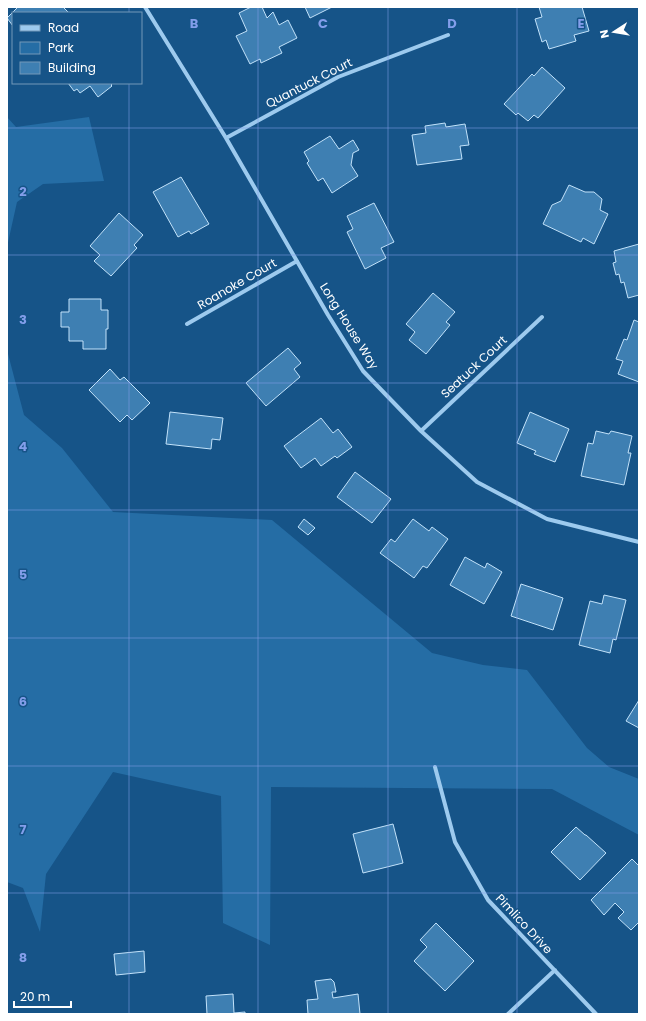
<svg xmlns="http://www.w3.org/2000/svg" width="646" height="1021" viewBox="0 0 646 1021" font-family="Poppins,sans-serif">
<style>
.green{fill:#256da5}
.building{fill:#3e7fb2;stroke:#c2e2fa}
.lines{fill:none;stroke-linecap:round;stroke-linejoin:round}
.minor{stroke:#9dcaee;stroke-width:4}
.grid{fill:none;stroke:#839eea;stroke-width:1;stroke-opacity:0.55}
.labels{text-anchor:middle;stroke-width:3;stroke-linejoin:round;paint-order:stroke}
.street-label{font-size:12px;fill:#fff;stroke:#165488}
.grid-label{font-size:13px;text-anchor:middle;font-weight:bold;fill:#839eea;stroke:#165488;stroke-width:3;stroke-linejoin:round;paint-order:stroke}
</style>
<rect width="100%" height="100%" fill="#165488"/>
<path class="green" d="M7,117l9,10 73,-10 15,64 -61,3 -26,18 -10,45z
M7,350l17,65 38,33 51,64 159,8 160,133 51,12 44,5 60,78 22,19 30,12v56l-87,-46 -281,-2 -1,158 -47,-22 -2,-127 -108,-24 -67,102 -6,58 -17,-44 -16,-6z"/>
<path class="building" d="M18,7h45l6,6h-56v13l-6,-8z
M251,7h11l5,11 6,-6 6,13 9,-5 9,18 -18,9 3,6 -21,10 -1,-4 -10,5 -14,-28 11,-5 -8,-18z
M305,7h27l-22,11z
M539,7h43l7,24 -15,4 2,6 -27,8 -3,-9 -4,2 -7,-23 7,-2z
M542,67l23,21 -27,30 -4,-3 -6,6 -10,-8 -2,2 -12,-11 28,-30 2,2z
M68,83h45l-2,2 1,1 -14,11 -8,-11 -10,7 -3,-4 -3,2z
M445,123l1,4 19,-3 4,21 -9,1 2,13 -45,6 -5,-30 14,-2 -1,-7z
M330,136l9,13 14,-9 6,10 -6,3 -2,12 7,11 -26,17 -9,-15 -5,3 -11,-18 2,-2 -5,-9z
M181,177l28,47 -18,10 -2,-3 -11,6 -25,-45z
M569,185l16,7h9l8,7 -2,11 8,4 -14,30 -11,-6 -2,4 -38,-18 9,-19 9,-4z
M374,203l20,39 -13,6 5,10 -21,11 -18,-37 6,-3 -6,-13z
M119,213l24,22 -9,10 3,3 -26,28 -17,-15 6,-6 -10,-9z
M639,244v51l-11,3 -4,-16 -3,1 -2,-9 -3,1 -3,-12 3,-1 -2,-11z
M433,293l22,19 -9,10 4,3 -24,29 -17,-14 6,-8 -9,-8z
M69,299h32v11h7v19h-2v20h-23v-8h-14v-14h-8v-15h8z
M634,320l5,2v60l-21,-8 5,-13 -7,-2 8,-20 3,1z
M288,348l13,15 -7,6 6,8 -34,29 -20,-23z
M110,369l10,11 4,-3 26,26 -18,17 -5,-5 -7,7 -31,-32z
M170,412l53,6 -3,22 -8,-1 -1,10 -45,-5z
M530,412l39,17 -14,33 -21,-8 2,-3 -19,-8z
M321,418l12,15 5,-4 14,18 -15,11 -2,-2 -14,10 -6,-8 -14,10 -17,-22z
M596,431l13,3 2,-3 21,5 -4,17h3l-7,32 -43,-9 7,-33 5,1z
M355,472l36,27 -19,24 -35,-26z
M304,519l11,9 -7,7 -10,-8z
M413,519l16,12 3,-4 16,12 -21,29 -4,-2 -9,12 -34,-25 11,-14 4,3z
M465,557l20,11 2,-5 15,9 -18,32 -34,-19z
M521,584l42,14 -10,32 -42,-14z
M604,595l22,5 -10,40 -3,-1 -3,14 -31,-8 11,-44 12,3z
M639,700v28l-13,-7z
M393,824l10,39 -40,10 -10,-39z
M576,827l9,8h1l20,18 -26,27 -29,-28z
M632,859l7,7v56l-8,8 -13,-12 6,-6 -9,-9 -11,12 -13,-15z
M436,923l38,38 -29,30 -31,-30 13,-14 -7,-7z
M144,951l1,21 -29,3 -2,-21z
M331,979l3,3 2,10h-4l1,6 25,-4 2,20h-52l-1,-14 11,-1 -3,-18z
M233,994l1,19 11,-1v2h-38l-1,-18z"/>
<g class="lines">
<path class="minor" d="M145,7l81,131 102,177 35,56 58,60 56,51 70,37 92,23
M226,138l112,-61 110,-42
M187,324l110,-63
M421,431l121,-114
M435,767l20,75 33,58 108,114
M508,1014l47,-44"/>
</g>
<path class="grid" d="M129,7v6M258,7v1007M388,7v1007M517,7v1007M129,83v931M7,128h632M7,255h632M7,383h632M7,510h632M7,638h632M7,766h632M7,893h632"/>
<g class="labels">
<g class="street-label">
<text transform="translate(309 83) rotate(-27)" y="4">Quantuck Court</text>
<text transform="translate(237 284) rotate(-30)" y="4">Roanoke Court</text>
<text transform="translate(349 326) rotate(58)" y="4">Long House Way</text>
<text transform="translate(474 367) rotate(-43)" y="4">Seatuck Court</text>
<text transform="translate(524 924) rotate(47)" y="4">Pimlico Drive</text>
</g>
</g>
<g class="grid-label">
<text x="194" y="28">B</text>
<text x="323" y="28">C</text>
<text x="452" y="28">D</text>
<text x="581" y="28">E</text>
<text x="23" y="196">2</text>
<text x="23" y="324">3</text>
<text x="23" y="451">4</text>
<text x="23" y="579">5</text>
<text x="23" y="706">6</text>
<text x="23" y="834">7</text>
<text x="23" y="962">8</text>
</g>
<rect width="646" height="1021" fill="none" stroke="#ffffff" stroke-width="16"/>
<rect x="12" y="12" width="130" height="72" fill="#165488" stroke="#7398b8"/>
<rect x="20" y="25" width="20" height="6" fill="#9dcaee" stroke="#7398b8"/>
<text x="48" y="32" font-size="12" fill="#ffffff">Road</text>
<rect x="20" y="42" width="20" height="12" fill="#256da5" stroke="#7398b8"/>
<text x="48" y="52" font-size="12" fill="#ffffff">Park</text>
<rect x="20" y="62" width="20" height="12" fill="#3e7fb2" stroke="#7398b8"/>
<text x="48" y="72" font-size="12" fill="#ffffff">Building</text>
<g transform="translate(614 32) rotate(258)" stroke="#165488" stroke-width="3" paint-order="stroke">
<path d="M0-3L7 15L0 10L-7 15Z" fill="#ffffff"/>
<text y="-6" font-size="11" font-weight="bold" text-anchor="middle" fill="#ffffff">N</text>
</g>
<path d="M14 1001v6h57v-6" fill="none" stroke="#ffffff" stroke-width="2"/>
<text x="20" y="1001" font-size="12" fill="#ffffff" stroke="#165488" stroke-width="3" paint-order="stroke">20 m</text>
</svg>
